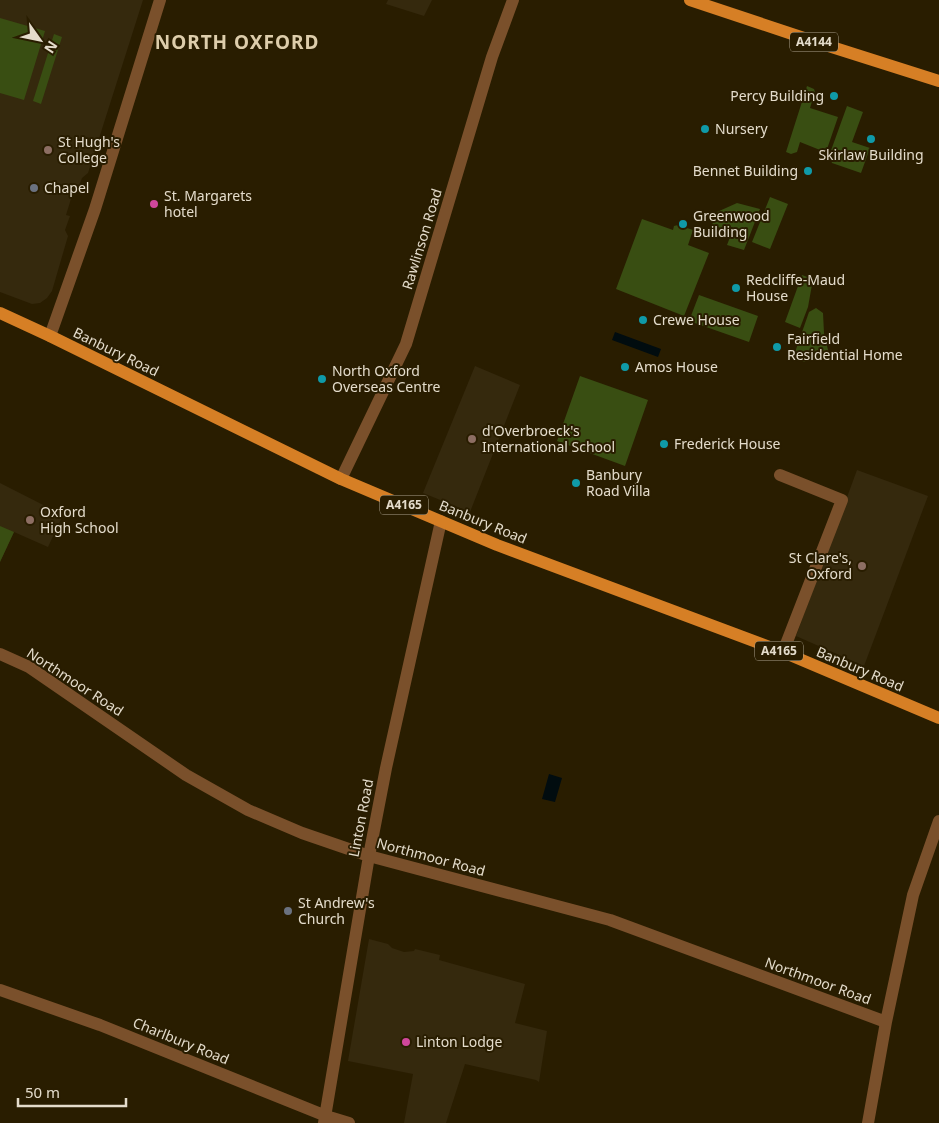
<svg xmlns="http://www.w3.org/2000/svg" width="939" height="1123" viewBox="0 0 939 1123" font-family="'Noto Sans',sans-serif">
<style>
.built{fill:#35290d}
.green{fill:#394e12}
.water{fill:#010c0f}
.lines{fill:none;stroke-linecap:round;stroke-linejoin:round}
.street{stroke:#7a502b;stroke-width:12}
.primary{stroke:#d67f25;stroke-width:12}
.culture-dot{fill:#0f9aa8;stroke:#291d00;stroke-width:2}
.education-dot{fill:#8d6e63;stroke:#291d00;stroke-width:2}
.worship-dot{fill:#6b7280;stroke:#291d00;stroke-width:2}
.hotel-dot{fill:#d1479c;stroke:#291d00;stroke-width:2}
.labels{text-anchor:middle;stroke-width:4;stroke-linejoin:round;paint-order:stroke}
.shield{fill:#291d00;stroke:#aca38e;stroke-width:1}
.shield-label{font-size:12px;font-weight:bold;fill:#e4dccb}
.poi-label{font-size:14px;fill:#e4dccb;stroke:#291d00;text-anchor:start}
.street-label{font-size:14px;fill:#e4dccb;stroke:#291d00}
.district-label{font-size:19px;font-weight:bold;letter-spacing:1px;fill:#ddcdab;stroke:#291d00}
</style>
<rect width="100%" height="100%" fill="#291d00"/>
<path class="built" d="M0,0h143l-55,173 -6,5 -5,14h-4l-3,10 -4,13 4,1 -5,14 3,6 -16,55 -5,7 -7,5 -8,1 -32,-12z
M388,0h44l-8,16 -38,-12z
M475,366l45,19 -50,127 -47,-19z
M857,470l71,26 -64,170 -68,-30z
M0,483l63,32 -15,32 -34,-15 -14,30z
M369,939l19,5 4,4 12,4 10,-1 1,-2 25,6 -1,5 86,24 -10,39 32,8 -8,51 -3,-2 -71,-16 -19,59h-42l9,-49 -65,-13z"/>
<path class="green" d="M0,18l45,13 -21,69 -24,-7z
M54,34l8,3 -21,67 -8,-3z
M807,86l7,3 1,3 -5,16 28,9 -13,38 -6,-2 1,-3 -20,-8 -3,10 -6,2 -5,-2z
M847,106l16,6 -11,30 18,6 -9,25 -29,-10 -3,-7z
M770,197l18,7 -18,45 -18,-7z
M737,203l23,6 -16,41 -17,-5 5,-13 -20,-7 5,-13z
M642,219l31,11 1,-4 4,-1 15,5 -5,15 21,8 -25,63 -68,-27z
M802,275l11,4 -5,28 -8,21 -15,-6z
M699,295l59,21 -9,26 -60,-21z
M816,308l7,5 1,20 5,21 -24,8 -12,-4 16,-46z
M580,376l68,24 -23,66 -68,-25z
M0,526l14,6 -14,30z"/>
<path class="water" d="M615,332l46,17 -3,8 -46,-17z
M549,774l13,4 -7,24 -13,-3z"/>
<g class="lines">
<path class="street" d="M50,336l45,-127 65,-209
M780,475l62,25 -59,152
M341,479l65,-135 86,-287 21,-57
M0,654l29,13 157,108 62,35 54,23 67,23 241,64 276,102
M0,990l100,35 226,91 23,7
M324,1123l45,-267 17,-88 55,-247
M868,1123l18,-101 27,-127 26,-74"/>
<path class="primary" d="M690,0l126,42 123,39
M0,313l50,23 291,143 156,66 286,107 156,66"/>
</g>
<g class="culture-dot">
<circle cx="834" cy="96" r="5"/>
<circle cx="705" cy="129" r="5"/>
<circle cx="871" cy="139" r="5"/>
<circle cx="808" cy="171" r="5"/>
<circle cx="683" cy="224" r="5"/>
<circle cx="736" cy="288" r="5"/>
<circle cx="643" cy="320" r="5"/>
<circle cx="777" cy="347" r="5"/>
<circle cx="625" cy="367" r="5"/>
<circle cx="322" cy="379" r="5"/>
<circle cx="664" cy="444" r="5"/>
<circle cx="576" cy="483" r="5"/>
</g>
<g class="education-dot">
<circle cx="48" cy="150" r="5"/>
<circle cx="472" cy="439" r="5"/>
<circle cx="30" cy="520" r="5"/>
<circle cx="862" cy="566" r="5"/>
</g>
<g class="worship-dot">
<circle cx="34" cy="188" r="5"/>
<circle cx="288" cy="911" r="5"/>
</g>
<g class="hotel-dot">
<circle cx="154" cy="204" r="5"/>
<circle cx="406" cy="1042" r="5"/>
</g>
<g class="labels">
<g class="shield">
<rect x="790" y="32.5" width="48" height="19" rx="4"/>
<rect x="380" y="495.5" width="48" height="19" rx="4"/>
<rect x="755" y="641.5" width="48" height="19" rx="4"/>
</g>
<g class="shield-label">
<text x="814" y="46">A4144</text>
<text x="404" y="509">A4165</text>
<text x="779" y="655">A4165</text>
</g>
<g class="poi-label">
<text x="824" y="101" text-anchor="end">Percy Building</text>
<text x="715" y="134">Nursery</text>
<text x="58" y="147">St Hugh's<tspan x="58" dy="16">College</tspan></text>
<text x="871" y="160" text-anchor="middle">Skirlaw Building</text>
<text x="798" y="176" text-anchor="end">Bennet Building</text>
<text x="44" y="193">Chapel</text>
<text x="164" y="201">St. Margarets<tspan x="164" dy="16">hotel</tspan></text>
<text x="693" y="221">Greenwood<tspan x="693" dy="16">Building</tspan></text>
<text x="746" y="285">Redcliffe-Maud<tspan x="746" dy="16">House</tspan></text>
<text x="653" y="325">Crewe House</text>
<text x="787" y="344">Fairfield<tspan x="787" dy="16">Residential Home</tspan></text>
<text x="635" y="372">Amos House</text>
<text x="332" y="376">North Oxford<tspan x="332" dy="16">Overseas Centre</tspan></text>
<text x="482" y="436">d'Overbroeck's<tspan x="482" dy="16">International School</tspan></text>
<text x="674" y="449">Frederick House</text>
<text x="586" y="480">Banbury<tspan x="586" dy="16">Road Villa</tspan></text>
<text x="40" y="517">Oxford<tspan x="40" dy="16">High School</tspan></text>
<text x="852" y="563" text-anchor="end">St Clare's,<tspan x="852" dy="16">Oxford</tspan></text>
<text x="298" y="908">St Andrew's<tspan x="298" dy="16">Church</tspan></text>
<text x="416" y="1047">Linton Lodge</text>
</g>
<g class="street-label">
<text transform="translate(422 239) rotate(-73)" y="5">Rawlinson Road</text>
<text transform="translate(116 352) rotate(26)" y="5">Banbury Road</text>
<text transform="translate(483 522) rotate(22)" y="5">Banbury Road</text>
<text transform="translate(860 669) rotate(23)" y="5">Banbury Road</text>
<text transform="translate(75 682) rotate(33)" y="5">Northmoor Road</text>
<text transform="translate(361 818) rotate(-79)" y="5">Linton Road</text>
<text transform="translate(431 857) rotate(15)" y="5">Northmoor Road</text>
<text transform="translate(818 981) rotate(20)" y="5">Northmoor Road</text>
<text transform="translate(181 1041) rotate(22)" y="5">Charlbury Road</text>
</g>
<g class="district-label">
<text x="237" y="49">NORTH OXFORD</text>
</g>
</g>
<g transform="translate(40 40) rotate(123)" stroke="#291d00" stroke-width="4" paint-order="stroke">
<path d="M0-4L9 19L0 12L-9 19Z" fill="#e4dccb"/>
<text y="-8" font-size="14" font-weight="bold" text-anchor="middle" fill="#e4dccb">N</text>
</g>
<path d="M18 1098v8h108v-8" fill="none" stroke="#e4dccb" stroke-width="2.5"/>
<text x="25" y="1098" font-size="15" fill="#e4dccb" stroke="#291d00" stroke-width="4" paint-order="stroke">50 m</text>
</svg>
